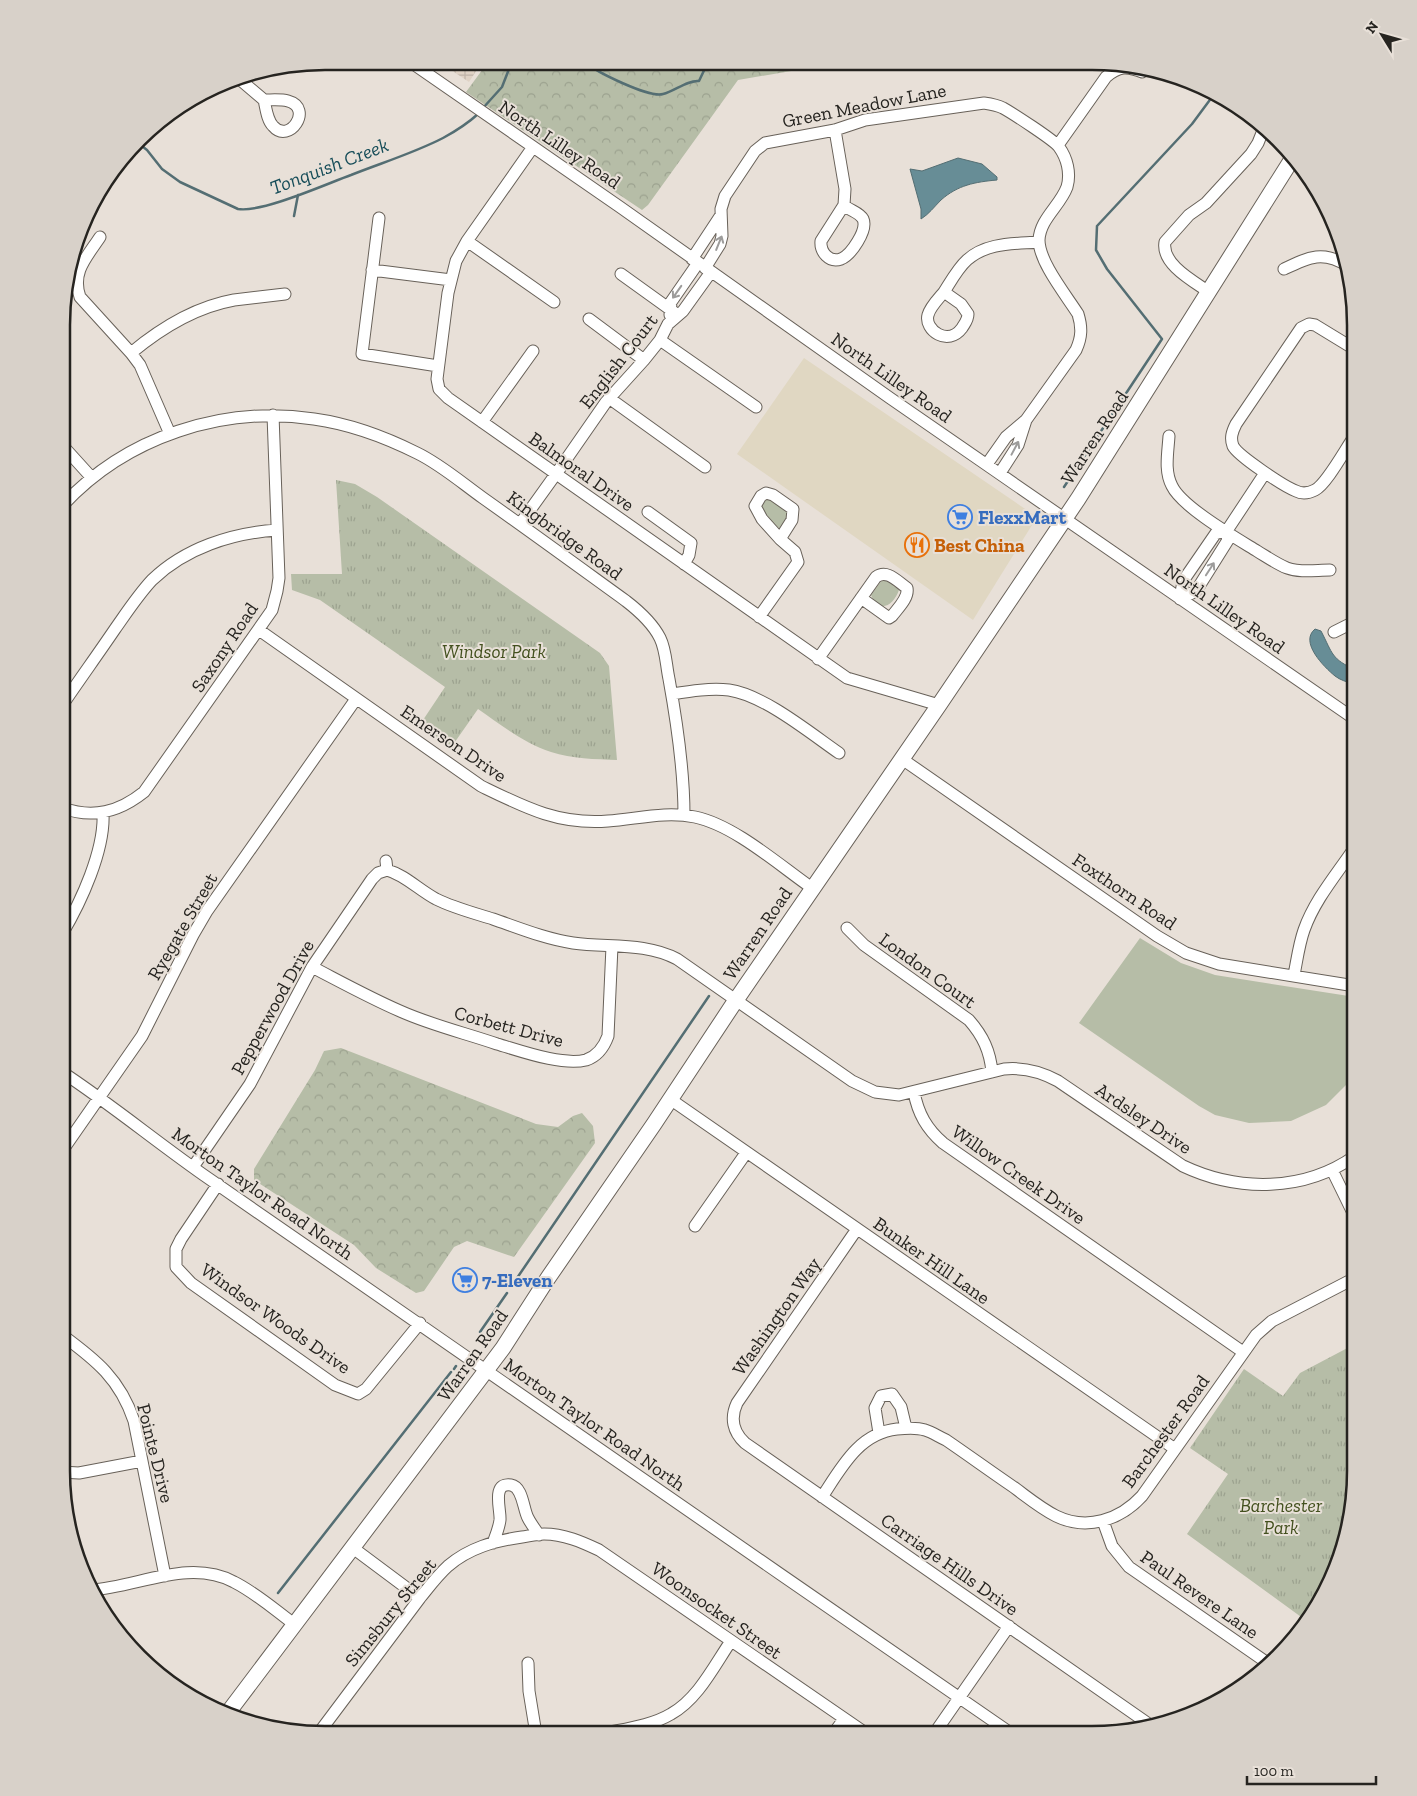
<svg xmlns="http://www.w3.org/2000/svg" width="1417" height="1796" viewBox="0 0 1417 1796" font-family="'Zilla Slab',serif">
<style>
.commercial{fill:#e0d7c2}
.industrial{fill:url(#industrial-grid)}
.grass{fill:#b6bda7}
.forest{fill:url(#forest-crowns)}
.park{fill:url(#park-tufts)}
.water{fill:#678d96;stroke:#546e73}
.lines{fill:none;stroke-linecap:round;stroke-linejoin:round}
.stream{stroke:#546e73;stroke-width:2.5}
.minor-casing{stroke:#686159;stroke-width:13}
.major-casing{stroke:#686159;stroke-width:17}
.minor{stroke:#fff;stroke-width:11}
.major{stroke:#fff;stroke-width:15}
.oneway{stroke:#9d9c9b}
.labels{text-anchor:middle;stroke-width:4;stroke-linejoin:round;paint-order:stroke}
.street-label{font-size:19px;fill:#262420;stroke:#e8e0d8}
.shop-label{font-size:19px;font-weight:bold;fill:#366cbe;stroke:#e8e0d8;text-anchor:start}
.food-label{font-size:19px;font-weight:bold;fill:#c56008;stroke:#e8e0d8;text-anchor:start}
.park-label{font-size:19px;font-style:italic;fill:#43501e;stroke:#e8e0d8}
.water-label{font-size:20px;font-style:italic;fill:#154c58;stroke:#e8e0d8}
.rim{fill:none;stroke:#262420;stroke-width:2.5}
</style>
<defs>
<pattern id="industrial-grid" width="8" height="8" patternUnits="userSpaceOnUse" patternTransform="scale(1.25)"><rect width="8" height="8" fill="#dfd2c5"/><path d="M0 4h8M4 0v8" fill="none" stroke="#bfb4a9"/></pattern>
<pattern id="forest-crowns" width="20" height="18" patternUnits="userSpaceOnUse" patternTransform="scale(1.25)"><rect width="20" height="18" fill="#b6bda7"/><path d="M2 6a3 3 0 1 1 6 0M12 15a3 3 0 1 1 6 0" fill="none" stroke="#9ca28f"/></pattern>
<pattern id="park-tufts" width="24" height="20" patternUnits="userSpaceOnUse" patternTransform="scale(1.25)"><rect width="24" height="20" fill="#b6bda7"/><path d="M3 7l-1-3M5 7V3M7 7l1-3M15 17l-1-3M17 17v-4M19 17l1-3" fill="none" stroke="#9ca28f"/></pattern>
</defs>
<rect width="100%" height="100%" fill="#e8e0d8"/>
<path class="commercial" d="M804,358l233,159 -64,103 -236,-166z"/>
<path class="industrial" d="M439,62h43l-13,20z"/>
<path class="grass" d="M767,498l18,9 4,7 -9,14 -5,-1 -12,-17 -1,-5z
M882,580h5l12,10c-5,15 -20,25 -28,5z
M1140,938l41,25 34,12 140,22v73l-8,14 -21,21 -35,16 -42,2 -34,-8 -16,-9 -120,-83z"/>
<path class="forest" d="M488,62l350,1 -100,17 -90,125 -6,5 -176,-118z
M341,1048l195,76 22,3 15,-11 9,-3 11,13 2,17 -81,114 -47,-16 -13,6 -30,44 -8,2 -40,-25 -22,-23 -100,-65v-11l61,-99 9,-19z"/>
<path class="park" d="M336,480l19,4 22,13 223,156 9,13 8,94c-22,-1 -45,-1 -66,-8 -27,-9 -50,-27 -73,-43l-28,40 -31,-23 26,-39 -125,-87 -28,-10 -1,-16h51z
M1355,1344v144l-13,67 -34,67 -121,-88 41,-60 -38,-26 54,-79 39,27 17,-23z"/>
<path class="water" d="M958,158l24,6 15,13v3c-22,2 -39,5 -56,20 -7,7 -12,14 -20,19v-10l-11,-40 12,2z
M1315,629l6,2c12,23 10,28 35,39v13l-2,1c-7,-2 -14,-4 -19,-8 -11,-9 -36,-34 -20,-47z"/>
<g class="lines">
<path class="stream" d="M585,62c11,10 64,36 78,32 12,-3 24,-14 36,-13l9,-19
M733,62l12,3 10,-3
M483,108l19,-21 7,-18 4,-7
M138,143l9,7 15,19 18,13 58,27c24,4 88,-25 113,-34 30,-12 63,-22 92,-37 13,-7 24,-14 35,-24
M294,216l4,-21
M1064,487l98,-148 -55,-70 -11,-19 1,-24 95,-102 23,-31
M515,1281l194,-285
M480,1332l27,-39
M454,1369l2,-3
M278,1593l173,-221"/>
<defs>
<path id="minor" d="M409,61l211,146 270,191 466,322
M237,77l27,23
M264,100c8,0 17,-1 24,1 26,7 1,44 -15,25 -6,-6 -7,-18 -9,-26z
M835,130l10,59 -1,16
M1058,145l48,-68c13,-11 21,-11 36,-5l4,-3
M533,147l-66,94 -11,20 -8,32 -11,86 2,10 9,9 399,280 92,27
M844,205c6,6 15,7 19,14 5,11 -12,36 -22,40 -12,4 -21,-7 -20,-18z
M379,218l-17,136 76,12
M100,237c-13,20 -29,35 -20,60l51,56 9,12 30,69
M467,241l87,61
M692,259l29,-44
M705,268l15,-24 2,-8 -1,-27 4,-13 30,-45 10,-8 70,-13 30,-10 119,-17c7,1 13,2 19,5 9,5 51,32 56,39 8,11 12,26 8,40 -7,19 -27,32 -28,53 0,22 27,55 39,74 4,13 4,23 -2,36l-50,70 -20,17 -19,27
M1284,269c25,-12 39,-19 64,-3
M372,270l79,10
M621,274l57,41
M944,292l17,12 7,10c0,6 -3,9 -6,14 -14,19 -38,2 -34,-13 2,-8 11,-17 16,-23z
M944,292c7,-11 14,-24 23,-32 20,-18 48,-16 72,-18
M1209,292c-16,-11 -48,-28 -44,-50l24,-27 17,-12 45,-49 7,-11 6,-15
M670,315l1,-13 27,-39
M589,319l55,41
M660,340l96,67
M131,353c30,-25 64,-46 103,-53 17,-2 34,-4 51,-6
M609,398l96,69
M482,422l51,-71
M1356,434c-9,12 -29,50 -41,56 -6,3 -13,4 -19,1 -11,-4 -58,-35 -63,-45 -3,-8 -1,-14 3,-22l65,-96 8,-4 6,1 41,25
M1169,436c-1,17 -5,35 3,50 10,21 64,52 85,65 10,6 20,13 30,17 13,5 29,2 43,2
M63,446l29,32
M1000,473l18,-28 8,-25
M556,474l50,-72 38,-42 16,-20 8,-16 15,-13 28,-39
M766,493l7,2 20,14 -1,11 -12,19 -18,-20 -7,-13 6,-10z
M63,505c63,-68 160,-100 251,-86 36,5 71,18 103,34 23,11 45,30 66,45 48,34 96,69 143,103 13,10 27,23 34,37 6,12 6,27 9,41 8,44 15,91 15,136
M648,512l43,31 -2,12 -5,9
M520,524l33,-46
M1180,599l16,-8 32,-51 -2,-8 39,-59
M1180,599l3,-18 33,-48 10,-1
M759,617l39,-55 -3,-10 -15,-13
M259,630l222,156c43,21 77,39 127,35 29,-2 57,-10 87,-4 39,8 84,48 117,71
M1334,632l22,-11
M818,659l58,-82c11,-8 21,4 31,11 2,10 -9,20 -15,28l-3,2 -28,-20
M672,694c19,-3 38,-6 57,-4 35,5 81,43 110,63
M63,704c17,-25 35,-50 52,-75 12,-17 23,-34 37,-49 33,-32 80,-47 125,-50
M902,759l255,177 29,17 33,11 136,22
M63,808c30,11 56,4 81,-16l128,-182 5,-19 2,-13 -6,-163
M386,861l1,9c18,5 32,20 49,29 18,9 38,14 57,20 26,9 53,20 80,24 35,5 72,-1 104,16l175,122 23,11 24,3 105,-26c20,-2 36,2 54,12l125,85c55,26 121,26 172,-10
M847,928l17,17 105,75c14,16 21,31 23,52
M62,934c19,-32 43,-84 41,-121
M312,967c29,15 58,31 88,44 31,14 65,22 97,33 24,7 65,22 89,16 12,-4 18,-13 22,-24l4,-90
M1294,975c3,-15 5,-31 10,-45 11,-31 33,-56 51,-83
M62,1072c50,33 97,72 146,106 269,183 535,372 804,556
M914,1092c4,22 13,37 29,51l300,209
M670,1099l505,350
M62,1151l80,-115 51,-101 14,-24 149,-212
M193,1167l57,-83 62,-117 60,-88 6,-6 9,-3
M1332,1170l23,47
M218,1184l-37,55 -5,10v18l15,16 144,102 23,9 8,-5 54,-66
M695,1226l51,-73
M857,1229l-120,174c-7,15 -4,29 8,40l408,284
M62,1335c34,25 58,44 72,86l31,155
M879,1433l-4,-25 6,-12 11,-2 9,13 5,21
M61,1472l18,1 63,-12
M822,1497c19,-29 37,-64 75,-68 9,-1 19,-2 28,1 7,2 14,7 21,10 22,15 44,31 66,46 14,10 28,22 44,30 31,15 64,4 86,-20l114,-161 16,-14 83,-43
M1103,1521l9,25 17,21 140,97
M493,1543c3,-8 6,-15 7,-23 1,-10 -9,-38 11,-35 12,2 12,24 17,33 3,6 7,11 11,17
M353,1548l67,50
M91,1590c47,-3 98,-32 143,-8 22,11 41,28 60,42
M528,1663l1,28 7,43
M318,1734l102,-136c9,-11 17,-22 28,-32 21,-18 46,-25 74,-29 7,-1 15,-3 22,-3 20,0 38,8 55,16l268,184
M601,1734c22,-5 50,-8 70,-20 27,-15 43,-48 60,-73
M833,1734l11,-15
M934,1734l75,-108"/>
<path id="major" d="M227,1714l276,-366 45,-70 106,-154 82,-124 203,-295 139,-206 216,-343"/>
</defs>
<use href="#minor" class="minor-casing"/>
<use href="#major" class="major-casing"/>
<use href="#minor" class="minor"/>
<use href="#major" class="major"/>
</g>
<defs><path id="oneway-shaft" d="M-6 0H5M1.5-3L5.5 0L1.5 3" fill="none" stroke-width="1.6" stroke-linecap="round" stroke-linejoin="round" transform="scale(1.25)"/></defs>
<g class="oneway">
<use href="#oneway-shaft" transform="translate(719 243) rotate(-68)"/>
<use href="#oneway-shaft" transform="translate(677 292) rotate(125)"/>
<use href="#oneway-shaft" transform="translate(1015 448) rotate(-62)"/>
<use href="#oneway-shaft" transform="translate(1210 569) rotate(-57)"/>
</g>
<defs>
<symbol id="supermarket-ring" viewBox="-11 -11 22 22"><circle r="9.5" fill="#e8e0d8" stroke="#3f7fe0" stroke-width="1.5"/><path d="M-6-5.5h2.5l.6 2H6L4.5 2H-2.5L-4.4-4H-6ZM-1.5 3.2a1.3 1.3 0 1 0 .1 0ZM3 3.2a1.3 1.3 0 1 0 .1 0Z" fill="#3f7fe0"/></symbol>
<symbol id="restaurant-ring" viewBox="-11 -11 22 22"><circle r="9.5" fill="#e8e0d8" stroke="#e8710a" stroke-width="1.5"/><path d="M-5-6h1v4h1v-4h1v4h1v-4h1v5L-1.5 .5V6h-2V.5L-5-1ZM5-6V6H3V1.5H1.5Q1.5-4 5-6Z" fill="#e8710a"/></symbol>
</defs>
<g fill-rule="evenodd">
<use href="#supermarket-ring" x="946" y="503" width="28" height="28"/>
<use href="#restaurant-ring" x="903" y="531" width="28" height="28"/>
<use href="#supermarket-ring" x="451" y="1266" width="28" height="28"/>
</g>
<g class="labels">
<g class="street-label">
<text transform="translate(864 105) rotate(-11)" y="7">Green Meadow Lane</text>
<text transform="translate(560 144) rotate(34)" y="7">North Lilley Road</text>
<text transform="translate(618 361) rotate(-52)" y="7">English Court</text>
<text transform="translate(892 377) rotate(35)" y="7">North Lilley Road</text>
<text transform="translate(1094 437) rotate(-57)" y="7">Warren Road</text>
<text transform="translate(582 471) rotate(35)" y="7">Balmoral Drive</text>
<text transform="translate(565 535) rotate(36)" y="7">Kingbridge Road</text>
<text transform="translate(1225 608) rotate(35)" y="7">North Lilley Road</text>
<text transform="translate(224 647) rotate(-56)" y="7">Saxony Road</text>
<text transform="translate(454 743) rotate(34)" y="7">Emerson Drive</text>
<text transform="translate(1125 891) rotate(34)" y="7">Foxthorn Road</text>
<text transform="translate(182 926) rotate(-60)" y="7">Ryegate Street</text>
<text transform="translate(757 933) rotate(-56)" y="7">Warren Road</text>
<text transform="translate(928 970) rotate(36)" y="7">London Court</text>
<text transform="translate(272 1007) rotate(-61)" y="7">Pepperwood Drive</text>
<text transform="translate(509 1026) rotate(15)" y="7">Corbett Drive</text>
<text transform="translate(1144 1118) rotate(34)" y="7">Ardsley Drive</text>
<text transform="translate(1019 1174) rotate(35)" y="7">Willow Creek Drive</text>
<text transform="translate(263 1193) rotate(35)" y="7">Morton Taylor Road North</text>
<text transform="translate(932 1260) rotate(35)" y="7">Bunker Hill Lane</text>
<text transform="translate(776 1316) rotate(-55)" y="7">Washington Way</text>
<text transform="translate(276 1318) rotate(35)" y="7">Windsor Woods Drive</text>
<text transform="translate(472 1355) rotate(-55)" y="7">Warren Road</text>
<text transform="translate(595 1424) rotate(35)" y="7">Morton Taylor Road North</text>
<text transform="translate(1165 1431) rotate(-54)" y="7">Barchester Road</text>
<text transform="translate(156 1453) rotate(76)" y="7">Pointe Drive</text>
<text transform="translate(950 1564) rotate(35)" y="7">Carriage Hills Drive</text>
<text transform="translate(1200 1594) rotate(35)" y="7">Paul Revere Lane</text>
<text transform="translate(717 1610) rotate(35)" y="7">Woonsocket Street</text>
<text transform="translate(390 1612) rotate(-51)" y="7">Simsbury Street</text>
</g>
<g class="shop-label">
<text x="978" y="524">FlexxMart</text>
<text x="482" y="1287">7-Eleven</text>
</g>
<g class="food-label">
<text x="934" y="552">Best China</text>
</g>
<g class="park-label">
<text x="494" y="658">Windsor Park</text>
<text x="1281" y="1512">Barchester<tspan x="1281" dy="22">Park</tspan></text>
</g>
<g class="water-label">
<text transform="translate(329 166) rotate(-21)" y="7">Tonquish Creek</text>
</g>
</g>
<path d="M0 0H1417V1796H0ZM325 70H1092A255 255 0 0 1 1347 325V1471A255 255 0 0 1 1092 1726H325A255 255 0 0 1 70 1471V325A255 255 0 0 1 325 70Z" fill="#d8d1c9" fill-rule="evenodd"/>
<path class="rim" d="M325 70H1092A255 255 0 0 1 1347 325V1471A255 255 0 0 1 1092 1726H325A255 255 0 0 1 70 1471V325A255 255 0 0 1 325 70Z"/>
<g transform="translate(1382 35) rotate(307)" stroke="#e8e0d8" stroke-width="4" paint-order="stroke">
<path d="M0-4L9 19L0 12L-9 19Z" fill="#262420"/>
<text y="-8" font-size="14" font-weight="bold" text-anchor="middle" fill="#262420">N</text>
</g>
<path d="M1247 1776v8h129v-8" fill="none" stroke="#262420" stroke-width="2.5"/>
<text x="1254" y="1776" font-size="15" fill="#262420" stroke="#e8e0d8" stroke-width="4" paint-order="stroke">100 m</text>
</svg>
